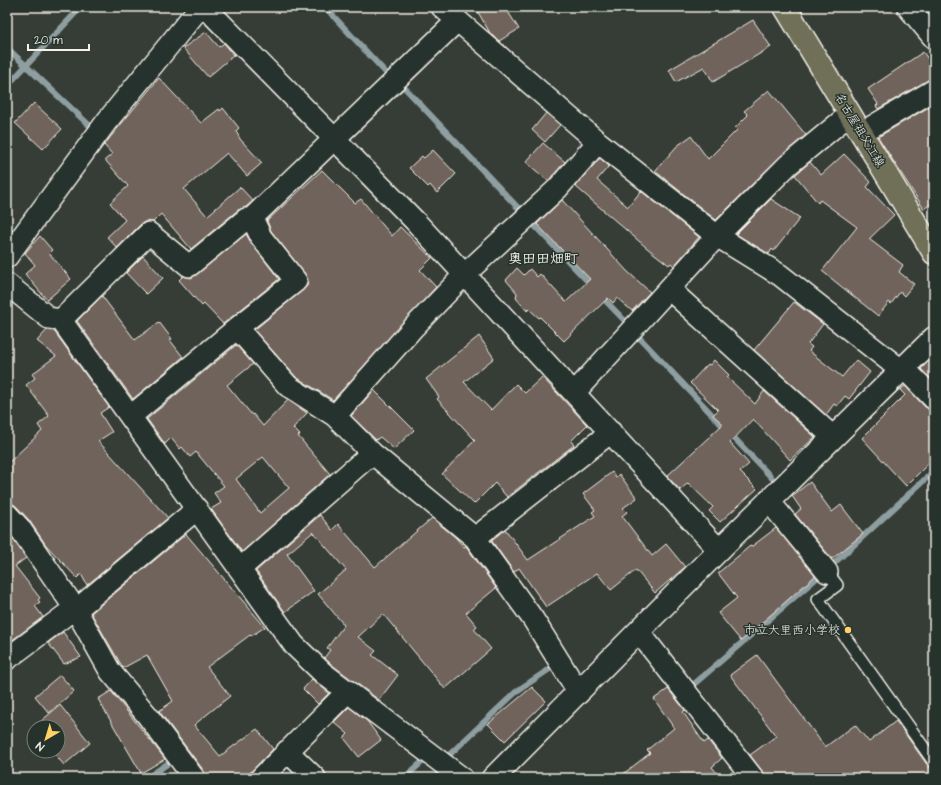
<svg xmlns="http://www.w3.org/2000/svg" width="941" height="785" viewBox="0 0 941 785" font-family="'Architects Daughter','Klee One',sans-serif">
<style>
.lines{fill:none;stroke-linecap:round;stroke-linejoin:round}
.stream{stroke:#8f9ea1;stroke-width:6}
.building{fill:#70645b;stroke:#f4f1e8;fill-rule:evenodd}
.service-casing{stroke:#f4f1e8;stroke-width:14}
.minor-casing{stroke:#f4f1e8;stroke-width:24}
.tertiary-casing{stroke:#f4f1e8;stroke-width:25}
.primary-casing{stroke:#f4f1e8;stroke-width:25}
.service{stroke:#26332d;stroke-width:11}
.minor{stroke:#26332d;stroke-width:21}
.tertiary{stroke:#26332d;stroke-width:22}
.primary{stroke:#706f59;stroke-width:22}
.poi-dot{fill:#ffd166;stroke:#26332d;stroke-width:1.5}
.labels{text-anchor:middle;stroke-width:3;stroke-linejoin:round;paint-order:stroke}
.street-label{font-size:12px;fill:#f4f1e8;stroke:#26332d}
.poi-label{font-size:12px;fill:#f4f1e8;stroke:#26332d;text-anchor:end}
.quarter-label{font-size:14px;font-weight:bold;fill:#f4f1e8;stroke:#26332d}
</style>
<rect width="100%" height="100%" fill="#353d36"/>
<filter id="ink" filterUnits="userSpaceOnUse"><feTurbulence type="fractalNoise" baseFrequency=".025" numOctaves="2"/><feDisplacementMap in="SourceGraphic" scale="8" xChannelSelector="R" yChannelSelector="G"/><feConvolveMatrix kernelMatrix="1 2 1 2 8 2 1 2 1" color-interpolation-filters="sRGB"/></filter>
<g filter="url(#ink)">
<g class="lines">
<path class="stream" d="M325,7l63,68 4,-4
M7,48l82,77
M7,86l74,-79
M399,90l4,-4 119,126
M531,222l62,65
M600,295l27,28
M635,333l137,145
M828,563l3,3 103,-95
M693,685l126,-109
M447,757l70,-66 34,-23
M147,778l23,-16
M404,778l17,-15"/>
</g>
<path class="building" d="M475,7h30l14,22 -20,12 -9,-8z
M753,20l18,27 -58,35 -9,-15 -28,15 -7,-12z
M206,32l13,15 5,-4 10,12 -26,22 -25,-29z
M923,52l11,15v11l-6,2 -50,29 -2,-3 2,-2 -10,-15z
M159,78l42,45 18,-14 1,2 3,-3 16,20 -3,3 4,8 22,24 -15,13 -20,-23 -43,36 23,27 33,-29 13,14 -7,6 -8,3 -47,39 -30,-35 -8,8 -7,-1 -5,3 -24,24 -10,-11 18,-17 -15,-17 18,-17 -23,-26 7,-6 -8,-9z
M769,90l37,45 -26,22 -64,63 -61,-49 22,-25 14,-10 17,23 29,-29 -2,-2 13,-13 -4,-4z
M34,103l28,26 -19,20 -28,-26z
M934,104v97l-10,8 -46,-72z
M546,113l14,12 -15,17 -13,-12z
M543,143l22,19 -17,19 -22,-19z
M433,150l23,24 -19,19 -7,-8 -2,2 -19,-19 13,-12 2,2z
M844,154l27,28 -4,5 27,28 -25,24 34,26 -4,7 15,12 -10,12 -4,-4 -9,12 -2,-2 -11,14 -56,-45 35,-44 -37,-27 -2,3 -23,-28 15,-13 11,13z
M600,158l9,8 -12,14 31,27 13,-16 58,46 -25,29 -3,-3 -2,2 -22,-17 -72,-62z
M322,170l33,33 6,-4 31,37 8,-9 32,31 -12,12 16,17 -103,113 -37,-23 -42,-47 49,-40 4,-4 1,-6 -3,-6 -34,-43 -4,-10z
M771,199l29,19 -26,33 -2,-2 -3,5 -33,-20z
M562,200l65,71 23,21 -18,19 -15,-13 -4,5 -5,-5 -44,43 -24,-24 -1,1 -10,-9 -2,2 -11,-13 1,-5 -11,-13 11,-12 7,7 6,-6 7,8 3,-3 26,28 24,-23 -53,-55z
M246,234l6,10 27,35 -56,45 -19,-20 -2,2 -23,-26 4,-4 8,2 5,-3z
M40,236l12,14 -3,3 22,26 -24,21 -22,-26 10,-9 -10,-12z
M143,256l20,22 -17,16 -20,-21z
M102,296l33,44 24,-18 13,17 -2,1 13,17 -50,42 -56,-78z
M794,302l29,22 -15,20 4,3 -3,4 33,26 14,-17 14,12 -21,27 -4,-3 -8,10 -3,-2 -8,11 -72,-65z
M47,330l7,1 55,76 -9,6 12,19 -14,9 70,77 -81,67 -6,-11 -4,4 -31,-33 -17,-25 -13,-14 -9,-4v-38l35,-33 -4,-6 11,-9 -23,-31 9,-7 -3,-4 24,-18 -19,-15z
M479,336l15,22 -30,24 27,28 25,-26 9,9 17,-16 45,48 -16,16 3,4 -67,52 -12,-14 -21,21 -32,-30 33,-34 -38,-41 2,-2 -13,-18z
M236,345l17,19 -26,21 25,30 1,-1 10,12 25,-26 19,13 -14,15 7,7 -2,1 32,38 -88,78 -31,-43 10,-6 -7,-10 10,-7 -28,-34 -6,5 -8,-10 -2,2 -9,-11 -6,6 -18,-25zM263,457l26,31 -29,25 -24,-34z
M934,356v26l-13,-13z
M714,360l15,15 -2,2 28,27 9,-13 51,46 -25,23 -37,-41 -23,24 19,21 -9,8 17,17 -37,33 -11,-11 4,-4 -25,-24 -8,7 -13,-14 56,-52 -10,-9 5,-5 -28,-27 18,-19 2,1z
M905,386l20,21 9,4v47l-28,28 -44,-48 43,-43 -5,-5z
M374,390l40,40 -20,19 -14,-12 -4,3 -25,-24z
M612,472l4,5 3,-3 18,24 -14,10 4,4 -5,4 30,40 14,-12 19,23 -30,26 -19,-23 -25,20 -14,-17 -51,34 -27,-39 -5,4 -23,-32 14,-11 23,31 67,-44 -3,-4 3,-2 -12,-16z
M810,482l22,30 9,-7 22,29 -31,25 -37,-45 6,-5 -9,-13z
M320,515l12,15 6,-6 37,43 57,-49 23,19 9,10 2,-1 30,42 -30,25 11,13 -3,3 17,20 -46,40 -62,-75 -25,23 18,14 -4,4 26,20 -19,25 -48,-36 -7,-6 6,-8 -3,-2 17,-23 -26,-31 28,-24 -33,-38 -26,22 27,37 -29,21 -29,-41z
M776,528l39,48 -74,65 -23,-28 19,-15 -19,-25 32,-27 1,1z
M186,534l79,93 -14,9 -1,-1 -43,32 23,29 -36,29 26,31 37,-27 16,20 -28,29h-39l-2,-7 -45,-60 14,-10 -26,-46 -24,13 -32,-55z
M10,535l16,23 -11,8 25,32 -2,2 2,2 -5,4 8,11 -36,27v-106z
M63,632l18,25 -17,7 -16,-21z
M757,655l68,92 30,-22 14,17 27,-21 32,45 6,3v9h-167l-17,-23 26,-19 -46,-61z
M60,675l14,16 -25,22 -14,-17z
M312,679l17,14 -11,11 -15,-15z
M532,687l14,14 -41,40 -17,-17z
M668,689l17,21 -2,2 21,31 4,-3 14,18 -10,9 9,11h-103l32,-25 -3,-3 27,-22 -20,-29z
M111,691l54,68 -24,14 -43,-74z
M60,705l30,38 -26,22 -12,-14h6v-24h-24v2l-1,-1z
M349,707l18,14 14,19 -22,17 -15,-19 4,-4 -14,-12z"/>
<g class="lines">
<defs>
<path id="service" d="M827,572l10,13 -19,14 116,163"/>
<path id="minor" d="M205,7l210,214 304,329
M442,7l156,135 119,94 63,39 121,95
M908,7l26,31
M861,133l73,-43
M7,257l100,-136 93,-114
M7,284l42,34 12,2 233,325 29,28 139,105
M669,289l164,148
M61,320l88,-87 40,33 57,-47 6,-1
M237,328l59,-47 -35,-44 -9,-19 205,-197
M904,368l30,31
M575,392l142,-156 71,-71 62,-51
M131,416l106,-88 51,58 47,30
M372,453l-37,-37 77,-87 52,-54 93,-86 41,-47
M769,501l58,71
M7,514l12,13 57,83 34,61 37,44 47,63
M475,538l136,-106
M240,569l132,-116 103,85 58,81 46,74
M76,610l121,-101
M639,632l114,146
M7,659l68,-51
M287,751l28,27
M261,778l87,-87"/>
<path id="tertiary" d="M493,778l226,-228 215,-212"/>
<path id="primary" d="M785,7l149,246"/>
</defs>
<use href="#service" class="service-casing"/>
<use href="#minor" class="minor-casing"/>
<use href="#tertiary" class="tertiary-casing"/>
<use href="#primary" class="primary-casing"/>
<use href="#service" class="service"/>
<use href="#minor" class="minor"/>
<use href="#tertiary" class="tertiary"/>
<use href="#primary" class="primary"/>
</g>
</g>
<circle class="poi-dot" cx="848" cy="630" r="4"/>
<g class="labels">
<g class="street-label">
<text transform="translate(860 130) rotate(59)" y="4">名古屋祖父江線</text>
</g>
<g class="poi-label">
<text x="840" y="634">市立大里西小学校</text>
</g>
<g class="quarter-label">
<text x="543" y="263">奥田田畑町</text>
</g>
</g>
<rect width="941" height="785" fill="none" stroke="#26332d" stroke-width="24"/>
<rect x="12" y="12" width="917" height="761" fill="none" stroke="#f4f1e8" stroke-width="1.5" filter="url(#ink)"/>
<g transform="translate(46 739) rotate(218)"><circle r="19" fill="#26332d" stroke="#787f78"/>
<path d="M0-3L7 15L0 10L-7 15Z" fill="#ffd166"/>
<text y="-6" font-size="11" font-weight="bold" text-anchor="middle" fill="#f4f1e8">N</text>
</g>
<path d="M28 44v6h61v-6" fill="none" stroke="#f4f1e8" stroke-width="2"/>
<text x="34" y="44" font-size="12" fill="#f4f1e8" stroke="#26332d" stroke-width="3" paint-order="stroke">20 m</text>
</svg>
